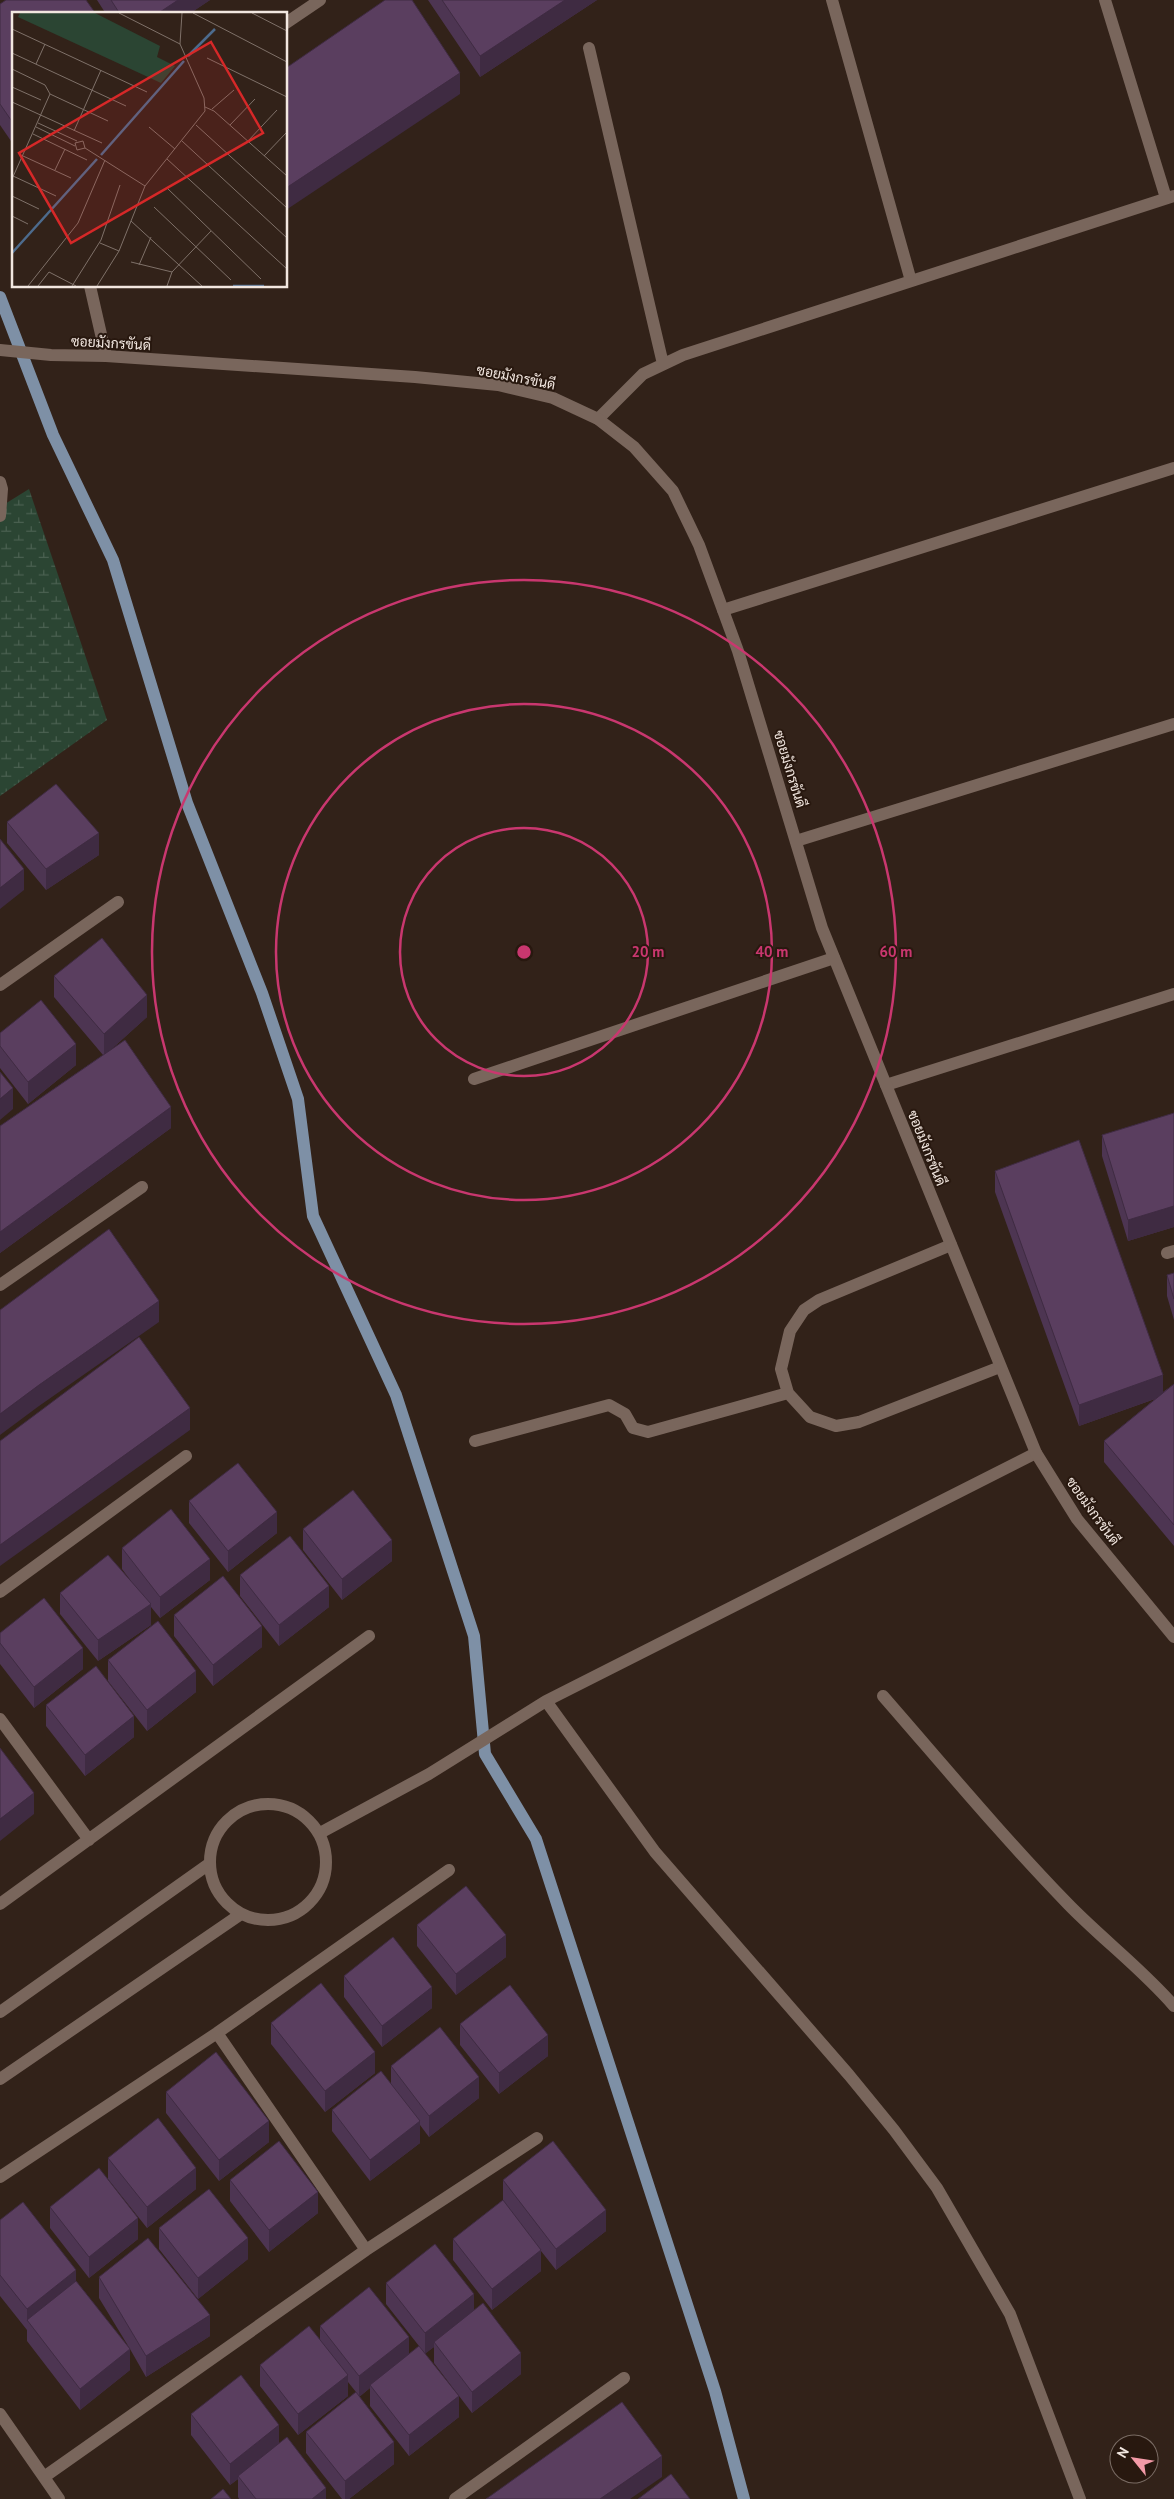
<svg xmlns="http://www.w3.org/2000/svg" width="1174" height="2499" viewBox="0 0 1174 2499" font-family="'PT Sans',Sarabun,sans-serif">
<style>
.wetland{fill:url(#wetland-marsh)}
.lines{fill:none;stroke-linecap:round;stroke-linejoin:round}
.stream{stroke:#7e90a6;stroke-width:12}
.service{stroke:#79665c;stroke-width:12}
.minor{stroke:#79665c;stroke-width:12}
.tertiary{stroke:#79665c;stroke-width:12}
.wall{fill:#4d3552}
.shaded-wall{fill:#3f2b42}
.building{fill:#5a3e5f;stroke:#3f2b42}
.ring{fill:none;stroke:#c9376f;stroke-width:2.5}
.labels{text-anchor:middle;stroke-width:4;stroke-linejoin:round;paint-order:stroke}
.street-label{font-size:14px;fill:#f2e7e0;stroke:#28180f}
.inset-river{fill:none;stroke:#4d6b8d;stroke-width:2.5}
.inset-road{fill:none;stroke:#7f7169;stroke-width:1}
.view{fill:#d62828;fill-opacity:0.15;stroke:#d62828;stroke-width:2.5}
.inset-edge{fill:none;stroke:#f2e7e0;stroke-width:2.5}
.centre{fill:#c9376f;stroke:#28180f;stroke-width:2.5}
.ring-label{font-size:15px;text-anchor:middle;font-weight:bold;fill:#c9376f;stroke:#28180f;stroke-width:4;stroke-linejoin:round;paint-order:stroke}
</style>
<defs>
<pattern id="wetland-marsh" width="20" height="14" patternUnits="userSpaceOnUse" patternTransform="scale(1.25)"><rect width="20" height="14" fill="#2b4533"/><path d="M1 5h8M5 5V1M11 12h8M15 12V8" fill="none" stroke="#4a6050"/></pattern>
</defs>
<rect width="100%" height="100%" fill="#322219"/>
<path class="wetland" d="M29,489l78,231 -107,76v-289z"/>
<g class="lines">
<path class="stream" d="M0,297l53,138 60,125 74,243 75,190 36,106 15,117 83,179 78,241 11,118 51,85 179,552 29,108"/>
<path class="service" d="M0,482l2,7 -2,27
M951,1245l-132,55 -15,10 -14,21 -9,38 7,24 22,24 26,9 23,-4 141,-55
M475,1441l134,-36 16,9 8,14 15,4 140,-39"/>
<path class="minor" d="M832,0l79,281
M1105,0l61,198
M286,23l34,-23
M589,48l74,316
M90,286l16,70
M598,419l45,-45 40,-19 491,-159
M723,610l451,-142
M796,841l378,-117
M0,985l118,-83
M474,1079l360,-121
M886,1085l288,-91
M1167,1253l7,-2
M0,1285l142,-98
M0,1592l186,-136
M883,1696c61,70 120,141 185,208 34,35 74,65 106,102
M546,1701l109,151 194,223 45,55 43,58 73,126 70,185
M0,1719l89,121
M210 1862a58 58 0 1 1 116 0a58 58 0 1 1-116 0Z
M320,1833l109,-59 117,-73 490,-248
M0,1904l369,-268
M0,2012l209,-148
M217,2033l149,217
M0,2079l241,-165
M0,2177l217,-144 232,-163
M0,2414l59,85
M44,2477l322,-227 171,-112
M455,2499l169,-121"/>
<path class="tertiary" d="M0,350l51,5 55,1 309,21 83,8 55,13 45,21 36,28 39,44 26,54 39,106 84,277 214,525 41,66 97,118"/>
</g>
<path class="wall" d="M97,0h113l-21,14h-83z
M428,0h169l-117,77z
M0,4l14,10v125l-3,2 -11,-16z
M7,822l92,33 -53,35 -39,-47z
M54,976l93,41 -40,36 64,75 -171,125v-127l103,-71 -49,-58z
M0,1033l76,32 -48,39 -28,-36z
M1174,1113v114l-46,14 -26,-85v-21z
M995,1171l168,221 11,-8v162l-70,-84v-21l51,-42 -76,27 -84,-234z
M1174,1273v47l-7,-24v-21z
M189,1501l88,32 -49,39 -39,-49z
M303,1529l89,32 -50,39 -39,-50z
M122,1548l88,32 -50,38 -9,-11v18l-53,36 -38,-47v-21l71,-12 -9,-12z
M240,1575l89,32 -50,39 -39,-50z
M174,1615l88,32 -49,39 -39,-50z
M0,1633l83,36 -49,39 -34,-44z
M108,1660l88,32 -49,39 -39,-50z
M46,1705l88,32 -49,39 -39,-50z
M417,1925l89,32 -50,38 -39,-49z
M344,1976l88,32 -50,39 -38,-50z
M271,2023l104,50 -50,39 -54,-68z
M460,2024l88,32 -49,38 -39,-49z
M391,2066l88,32 -50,39 -9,-12v18l-50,38 -38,-50v-21l59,-26z
M166,2092l103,50 -50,39 -53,-68z
M108,2158l88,31 -49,39 -39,-49z
M230,2180l88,33 -49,39 -39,-51z
M503,2180l103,51 -50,39 -15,-19v20l-49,39 -39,-50v-21l50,-39z
M50,2207l88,32 -49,39 -39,-50z
M0,2220l76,61 54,68 -31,-51v-21l111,59 -64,41 -16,-28v21l-50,40 -53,-69v-11l-27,-34z
M159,2228l89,31 -50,40 -39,-50z
M386,2283l88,27 47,64 -49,39 -38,-50v-16l-9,6 34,64 -50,39 -39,-50v-18l-11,9 35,67 -45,35h-7l-36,-46v-21l50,-40 -8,-10v14l-50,39 -38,-49v-21l60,-25v-14l89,28 10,-8 -33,-42z
M191,2414l88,30 47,55h-87l-1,-2v-18l-8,6 -39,-50z"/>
<path class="shaded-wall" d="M178,0h32l-21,14h-32z
M565,0h32l-117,77v-21z
M460,73v21l-174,116v-22z
M14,117v22l-3,2v-21z
M99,833v22l-53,35v-21z
M24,869v21l-24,19v-21z
M147,995v22l-43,39v-22z
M76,1044v21l-48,39v-22z
M13,1088v21l-13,11v-21z
M171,1107v21l-171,125v-21z
M1174,1206v21l-46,14v-21z
M159,1301v21l-120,84 -39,29v-21l39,-29z
M1163,1375v21l-84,30v-21z
M190,1408v22l-190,136v-21z
M277,1512v21l-49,39v-21z
M392,1540v21l-50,39v-21z
M210,1559v21l-50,38v-21z
M329,1586v21l-50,39v-21z
M151,1604v21l-53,36v-21z
M262,1626v21l-49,39v-21z
M83,1648v21l-49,39v-21z
M196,1671v21l-49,39v-21z
M134,1716v21l-49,39v-21z
M34,1793v21l-34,27v-22z
M506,1935v22l-50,38v-21z
M432,1987v21l-50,39v-21z
M548,2035v21l-49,38v-21z
M375,2052v21l-50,39v-21z
M479,2077v21l-50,39v-21z
M269,2121v21l-50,39v-21z
M420,2121v22l-50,38v-21z
M196,2168v21l-49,39v-21z
M318,2192v21l-49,39v-22z
M606,2210v21l-50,39v-21z
M138,2218v21l-49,39v-21z
M248,2238v21l-50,40v-21z
M541,2250v21l-49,39v-21z
M76,2270v21l-49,29v10v-21z
M474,2294v21l-40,27v5l-9,7v-21z
M210,2315v21l-64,41v-21z
M409,2337v21l-39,27v3l-11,9v-21z
M130,2349v21l-50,40v-21z
M521,2353v21l-49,39v-21z
M348,2375v21l-50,39v-21z
M459,2396v21l-50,39v-21z
M279,2425v22l-41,29v3l-8,6v-21z
M394,2442v22l-45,35h-4v-18z
M662,2456v21l-32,22h-30z
M326,2488v11h-14z"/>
<path class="building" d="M6,0h80l10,14h-82v103l-3,3 -11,-16v-100z
M111,0h67l-21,14h-37z
M385,0h27l48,73 -174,115v-120z
M442,0h123l-85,56z
M56,784l43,49 -53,36 -39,-47z
M0,839l24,30 -24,19z
M102,938l45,57 -43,39 -50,-58z
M41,1000l35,44 -48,38 -28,-36v-13z
M125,1040l46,67 -171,125v-106z
M0,1072l13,16 -13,11z
M1174,1113v93l-46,14 -26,-85z
M1079,1140l84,235 -84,30 -84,-234z
M109,1229l50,72 -120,84 -39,29v-104z
M1174,1273v26l-7,-24z
M139,1337l51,71 -190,137v-104z
M1174,1384v141l-70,-84z
M238,1463l39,49 -49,39 -39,-50z
M353,1490l39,50 -50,39 -39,-50z
M171,1509l39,50 -50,38 -38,-49z
M290,1536l39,50 -50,39 -39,-50z
M108,1555l43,49 -53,36 -38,-47z
M223,1576l39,50 -49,39 -39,-50z
M44,1598l39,50 -49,39 -34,-44v-10z
M158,1621l38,50 -49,39 -39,-50z
M96,1666l38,50 -49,39 -39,-50z
M0,1748l34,45 -34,26z
M466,1886l40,49 -50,39 -39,-49z
M393,1937l39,50 -50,39 -38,-50z
M321,1983l54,69 -50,39 -54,-68z
M510,1985l38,50 -49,38 -39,-49z
M440,2027l39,50 -50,39 -38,-50z
M216,2052l53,69 -50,39 -53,-68z
M381,2071l39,50 -50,39 -38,-50z
M158,2118l38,50 -49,39 -39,-49z
M279,2141l39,51 -49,38 -39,-50z
M553,2141l53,69 -50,39 -53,-69z
M99,2168l39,50 -49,39 -39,-50z
M209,2189l39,49 -50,40 -39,-50z
M503,2200l38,50 -49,39 -39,-50z
M23,2202l53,68 -49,39 -27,-34v-55z
M148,2238l62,77 -64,41 -47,-79z
M435,2244l39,50 -49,39 -39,-50z
M76,2281l54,68 -50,40 -53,-69z
M369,2287l40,50 -50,39 -39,-50z
M483,2303l38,50 -49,39 -38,-50z
M309,2326l39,49 -50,39 -38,-49z
M419,2346l40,50 -50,39 -39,-50z
M241,2375l38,50 -49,39 -39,-50z
M356,2392l38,50 -49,39 -39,-49z
M622,2402l40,54 -62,43h-114z
M287,2437l39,51 -14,11h-56l-18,-23z
M671,2474l19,25h-52z
M223,2489l8,10h-20z"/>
<g class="ring">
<circle cx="524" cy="952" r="124"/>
<circle cx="524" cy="952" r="248"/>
<circle cx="524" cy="952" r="372"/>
</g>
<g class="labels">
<g class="street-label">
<text transform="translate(111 343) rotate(3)" y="5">ซอยมังกรขันดี</text>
<text transform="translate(516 377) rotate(11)" y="5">ซอยมังกรขันดี</text>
<text transform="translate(790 769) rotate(73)" y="5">ซอยมังกรขันดี</text>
<text transform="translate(927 1148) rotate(68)" y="5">ซอยมังกรขันดี</text>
<text transform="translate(1093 1511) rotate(54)" y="5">ซอยมังกรขันดี</text>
</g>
</g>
<g transform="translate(12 12)">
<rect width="275" height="275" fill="#322219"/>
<path d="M8,1h75l65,33 -3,11 18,9 -14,17 -143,-66z" fill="#2b4533"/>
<path class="inset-river" d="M176,44l27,-27M89,143l83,-94M0,241l85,-94M221,274h31"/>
<path class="inset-road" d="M107,1l61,31M181,1l94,49M240,1l35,18M0,17l135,63M0,41l114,53M195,46l80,39M24,52l9,-20M0,57l33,16 5,9 -38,85M0,75l29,13M38,82l58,27M0,90l90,41M193,95l9,4 73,65M200,97l22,-19M26,111l39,18M184,113l91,83M218,113l25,-26M24,115l39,19M137,115l26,22M62,119l27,-61M21,122l54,26M170,129l105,97M236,129l29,-31M73,136l-8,2 -2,-7 8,-2 2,7 60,38M11,144l48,22M252,144l23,-24M155,147l120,110M43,158l10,-21M1,164l43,20M155,176l94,91M0,184l27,13M142,195l77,73M0,204l16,8M119,209l71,65M88,231l19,8M119,250l41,10M127,253l12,-28M16,274l50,-63 27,-63M26,274l11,-14 27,14M60,274l29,-46 19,-55M85,274l22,-35 26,-65 60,-75 -1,-13 -24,-54 2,-31M155,274l5,-14 39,-41"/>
<path class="view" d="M199,30l52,91 -192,110 -52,-90z"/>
<rect width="275" height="275" class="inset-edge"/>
</g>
<circle cx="524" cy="952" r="8" class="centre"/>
<g class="ring-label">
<text x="648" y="957">20 m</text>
<text x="772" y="957">40 m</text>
<text x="896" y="957">60 m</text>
</g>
<g transform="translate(1134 2459) rotate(300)"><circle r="24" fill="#28180f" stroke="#796b63"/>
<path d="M0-4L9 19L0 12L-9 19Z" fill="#f39aa7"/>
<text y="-8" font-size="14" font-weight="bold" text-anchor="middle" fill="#f2e7e0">N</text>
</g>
</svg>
